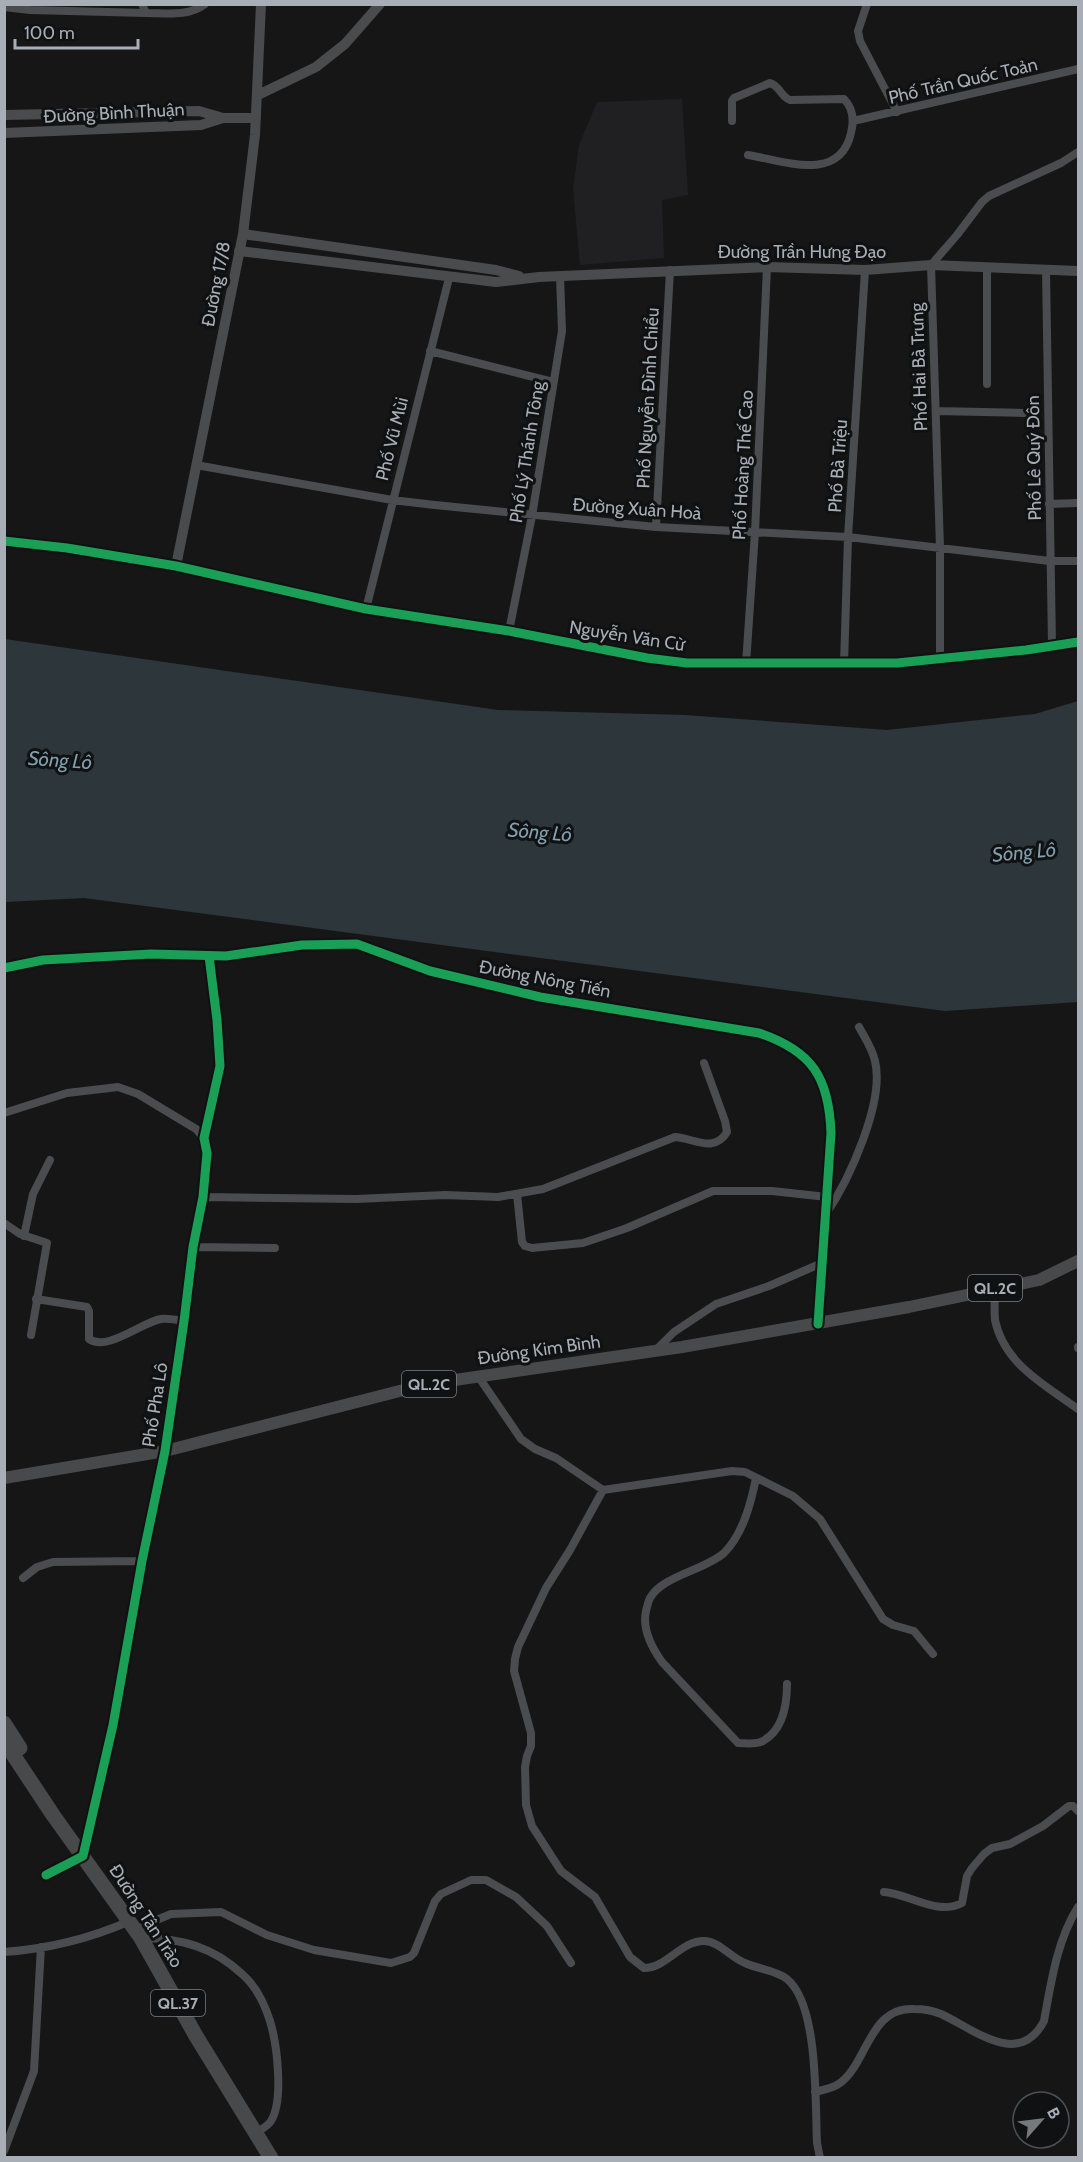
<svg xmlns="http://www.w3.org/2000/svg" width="1083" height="2162" viewBox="0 0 1083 2162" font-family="Cabin,sans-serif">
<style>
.built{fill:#202022}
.water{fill:#2d373b}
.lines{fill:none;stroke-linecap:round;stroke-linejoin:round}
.street{stroke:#4b4c4f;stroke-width:8}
.secondary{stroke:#4a4b4d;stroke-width:10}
.primary{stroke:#48494b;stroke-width:12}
.highway{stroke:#48494b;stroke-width:15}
.cycleway-casing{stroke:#101112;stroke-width:13}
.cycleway{stroke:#1a9f57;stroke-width:9}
.labels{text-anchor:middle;stroke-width:6;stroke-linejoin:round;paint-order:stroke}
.shield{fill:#101112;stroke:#7a7f85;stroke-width:1.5}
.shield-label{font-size:16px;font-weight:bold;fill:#a8aeb6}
.street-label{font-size:18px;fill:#a8aeb6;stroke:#101112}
.water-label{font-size:20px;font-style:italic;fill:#81a0af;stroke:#101112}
</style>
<rect width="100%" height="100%" fill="#161616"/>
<path class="built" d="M682,99l6,96 -26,5 2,58 -84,7 -7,-76 6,-44 18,-43z"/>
<path class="water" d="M5,639l493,71 187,5 202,15 148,-16 43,-13v301l-133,9 -861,-113 -79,4z"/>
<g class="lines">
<path class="street" d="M142,4l4,9c20,0 42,4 59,-9
M867,4l-9,27 2,10 37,71
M4,7l26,3 116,3
M732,121v-20l2,-3 36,-15c10,3 11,14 20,17l54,-1c9,9 10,22 7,34 -11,50 -67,28 -103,22
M853,121l225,-52
M987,268v116
M1046,270l6,375
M430,351l123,31
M936,411l88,2
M196,465l196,35 43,5 221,22 192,10 202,24h28
M1049,504l29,-1
M656,527l14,-257
M366,609l83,-331
M509,631l23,-115 30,-185 -2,-55
M940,659v-111l-9,-283 26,-30 25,-33 7,-6 72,-33 17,-11
M746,664l9,-132 12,-265
M844,664l4,-127 17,-267
M4,1113l63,-20 51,-6 20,7 58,35 8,9
M517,1194l5,48 3,4 7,2 51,-5 44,-15 86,-37h59l55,6
M203,1197l153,2 89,-4 53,2 45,-8 132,-52c18,1 39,17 52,-5l-2,-11 -21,-58
M826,1214c23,-34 59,-112 49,-153 -3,-13 -10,-23 -16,-34
M4,1223l16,11 27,9 -16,92
M24,1236l9,-42 17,-34
M193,1247l82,1
M995,1288c0,10 -1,22 0,32 9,44 50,65 83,89
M36,1299l51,8 2,4v28c18,13 53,-17 72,-20 7,-1 16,1 23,2
M1078,1348v-1
M656,1350l18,-18 42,-28 53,-18 53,-23
M478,1376l43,63 14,10 21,9 47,32 129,-19 13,1 48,24 27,23 63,100 10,6 21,6 19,23
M756,1478c-5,25 -13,56 -32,75 -19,17 -62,23 -74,45 -2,4 -3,9 -4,13 -4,18 6,37 16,51l76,81c8,0 18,2 25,-2 20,-11 24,-37 24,-57
M603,1490l-33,60 -24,38 -28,59 -3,12 -1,12 17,62v13l-4,10 -2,11 1,38 6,21 29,45 34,26 35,60 14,11c23,0 37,-28 61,-27 15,1 26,17 40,22 13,6 31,7 42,16 32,26 28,125 30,164l3,15
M23,1578l14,-11 16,-5 89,-1
M46,1875l37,-19 30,-131 29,-164 23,-110 19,-130 9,-74 10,-50 4,-44 -3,-15 16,-72 -3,-46 -8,-64
M884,1892c26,2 53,24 78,11l5,-27 5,-8 12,-14 8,-6 18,-4 33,-18 26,-20h4l5,5
M135,1929l36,-15 50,-2 46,23 47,15 77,13 19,-6 4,-4 21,-52 6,-7 30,-14h15l30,17 31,29 24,37
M141,1938c40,0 72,9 101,36 14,12 23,31 28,47 7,23 14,79 1,100 -3,5 -9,8 -14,11
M4,1952c43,-3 87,-14 126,-31
M815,2092c7,-2 15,-3 22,-7 30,-17 31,-79 77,-76 8,0 20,2 27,5 33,15 78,55 103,7 7,-38 13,-81 34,-114
M4,2151l30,-80 7,-124"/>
<path class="secondary" d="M258,95l58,-28 29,-23 35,-40
M4,115l195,-4 24,7h33
M4,133l197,-8 22,-7
M243,234l253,36 23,6
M239,251l257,31 43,-5 228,-10 98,3 66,-5 147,6
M4,541l63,7 109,18 190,43 143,22 138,27 40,5h210l129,-13 52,-8
M176,566l67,-332 12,-99 6,-131
M4,968l39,-8 108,-6 75,2 76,-11 55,-1 73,27 110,26 219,36c53,18 70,44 72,100l-13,191"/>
<path class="primary" d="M4,1478l161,-27 262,-67 255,-37 227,-40 130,-27 39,-19"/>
<path class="highway" d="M4,1723l16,25
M4,1741l49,74 88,123 55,98 75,122"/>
<defs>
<path id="cycleway" d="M4,541l63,7 109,18 190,43 143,22 138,27 40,5h210l129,-13 52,-8
M4,968l39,-8 108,-6 75,2 76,-11 55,-1 73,27 110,26 219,36c53,18 70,44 72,100l-13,191
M46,1875l37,-19 30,-131 29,-164 23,-110 19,-130 9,-74 10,-50 4,-44 -3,-15 16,-72 -3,-46 -8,-64"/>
</defs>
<use href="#cycleway" class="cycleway-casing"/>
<use href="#cycleway" class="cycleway"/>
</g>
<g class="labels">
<g class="shield">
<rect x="968" y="1275" width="54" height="26" rx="4.5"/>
<rect x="402" y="1371" width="54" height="26" rx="4.5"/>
<rect x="151" y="1990" width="54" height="26" rx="4.5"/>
</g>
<g class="shield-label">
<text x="995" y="1294">QL.2C</text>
<text x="429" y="1390">QL.2C</text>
<text x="178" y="2009">QL.37</text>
</g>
<g class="street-label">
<text transform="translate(963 81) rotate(-13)" y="6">Phố Trần Quốc Toản</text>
<text transform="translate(114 113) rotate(-3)" y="6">Đường Bình Thuận</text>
<text x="802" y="258">Đường Trần Hưng Đạo</text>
<text transform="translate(216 284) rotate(-79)" y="6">Đường 17/8</text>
<text transform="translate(919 367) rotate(-92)" y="6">Phố Hai Bà Trưng</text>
<text transform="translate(648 398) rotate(-87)" y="6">Phố Nguyễn Đình Chiểu</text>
<text transform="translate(392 439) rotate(-76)" y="6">Phố Vũ Mùi</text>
<text transform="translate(527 452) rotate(-81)" y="6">Phố Lý Thánh Tông</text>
<text transform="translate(1034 458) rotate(-91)" y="6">Phố Lê Quý Đôn</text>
<text transform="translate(743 465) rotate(-87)" y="6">Phố Hoàng Thế Cao</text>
<text transform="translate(838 466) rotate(-86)" y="6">Phố Bà Triệu</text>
<text transform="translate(637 509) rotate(4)" y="6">Đường Xuân Hoà</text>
<text transform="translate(627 636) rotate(9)" y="6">Nguyễn Văn Cừ</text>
<text transform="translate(545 979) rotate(11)" y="6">Đường Nông Tiến</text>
<text transform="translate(539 1350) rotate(-8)" y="6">Đường Kim Bình</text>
<text transform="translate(155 1405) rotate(-81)" y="6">Phố Pha Lô</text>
<text transform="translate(146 1916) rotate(57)" y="6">Đường Tân Trào</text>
</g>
<g class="water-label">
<text transform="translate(60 760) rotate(4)" y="7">Sông Lô</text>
<text transform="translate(540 832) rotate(5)" y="7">Sông Lô</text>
<text transform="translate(1024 852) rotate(-5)" y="7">Sông Lô</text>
</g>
</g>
<rect width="1083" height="2162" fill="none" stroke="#a8aeb6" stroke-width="12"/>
<g transform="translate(1041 2120) rotate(62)"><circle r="28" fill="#101112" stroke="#4d5054" stroke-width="1.5"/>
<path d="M0-4.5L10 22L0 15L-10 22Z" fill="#75797e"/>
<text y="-9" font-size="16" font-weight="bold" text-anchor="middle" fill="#a8aeb6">B</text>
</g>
<path d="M15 39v9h123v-9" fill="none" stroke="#a8aeb6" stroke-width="3"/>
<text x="24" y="39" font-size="18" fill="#a8aeb6" stroke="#101112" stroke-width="4.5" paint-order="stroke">100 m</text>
</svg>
